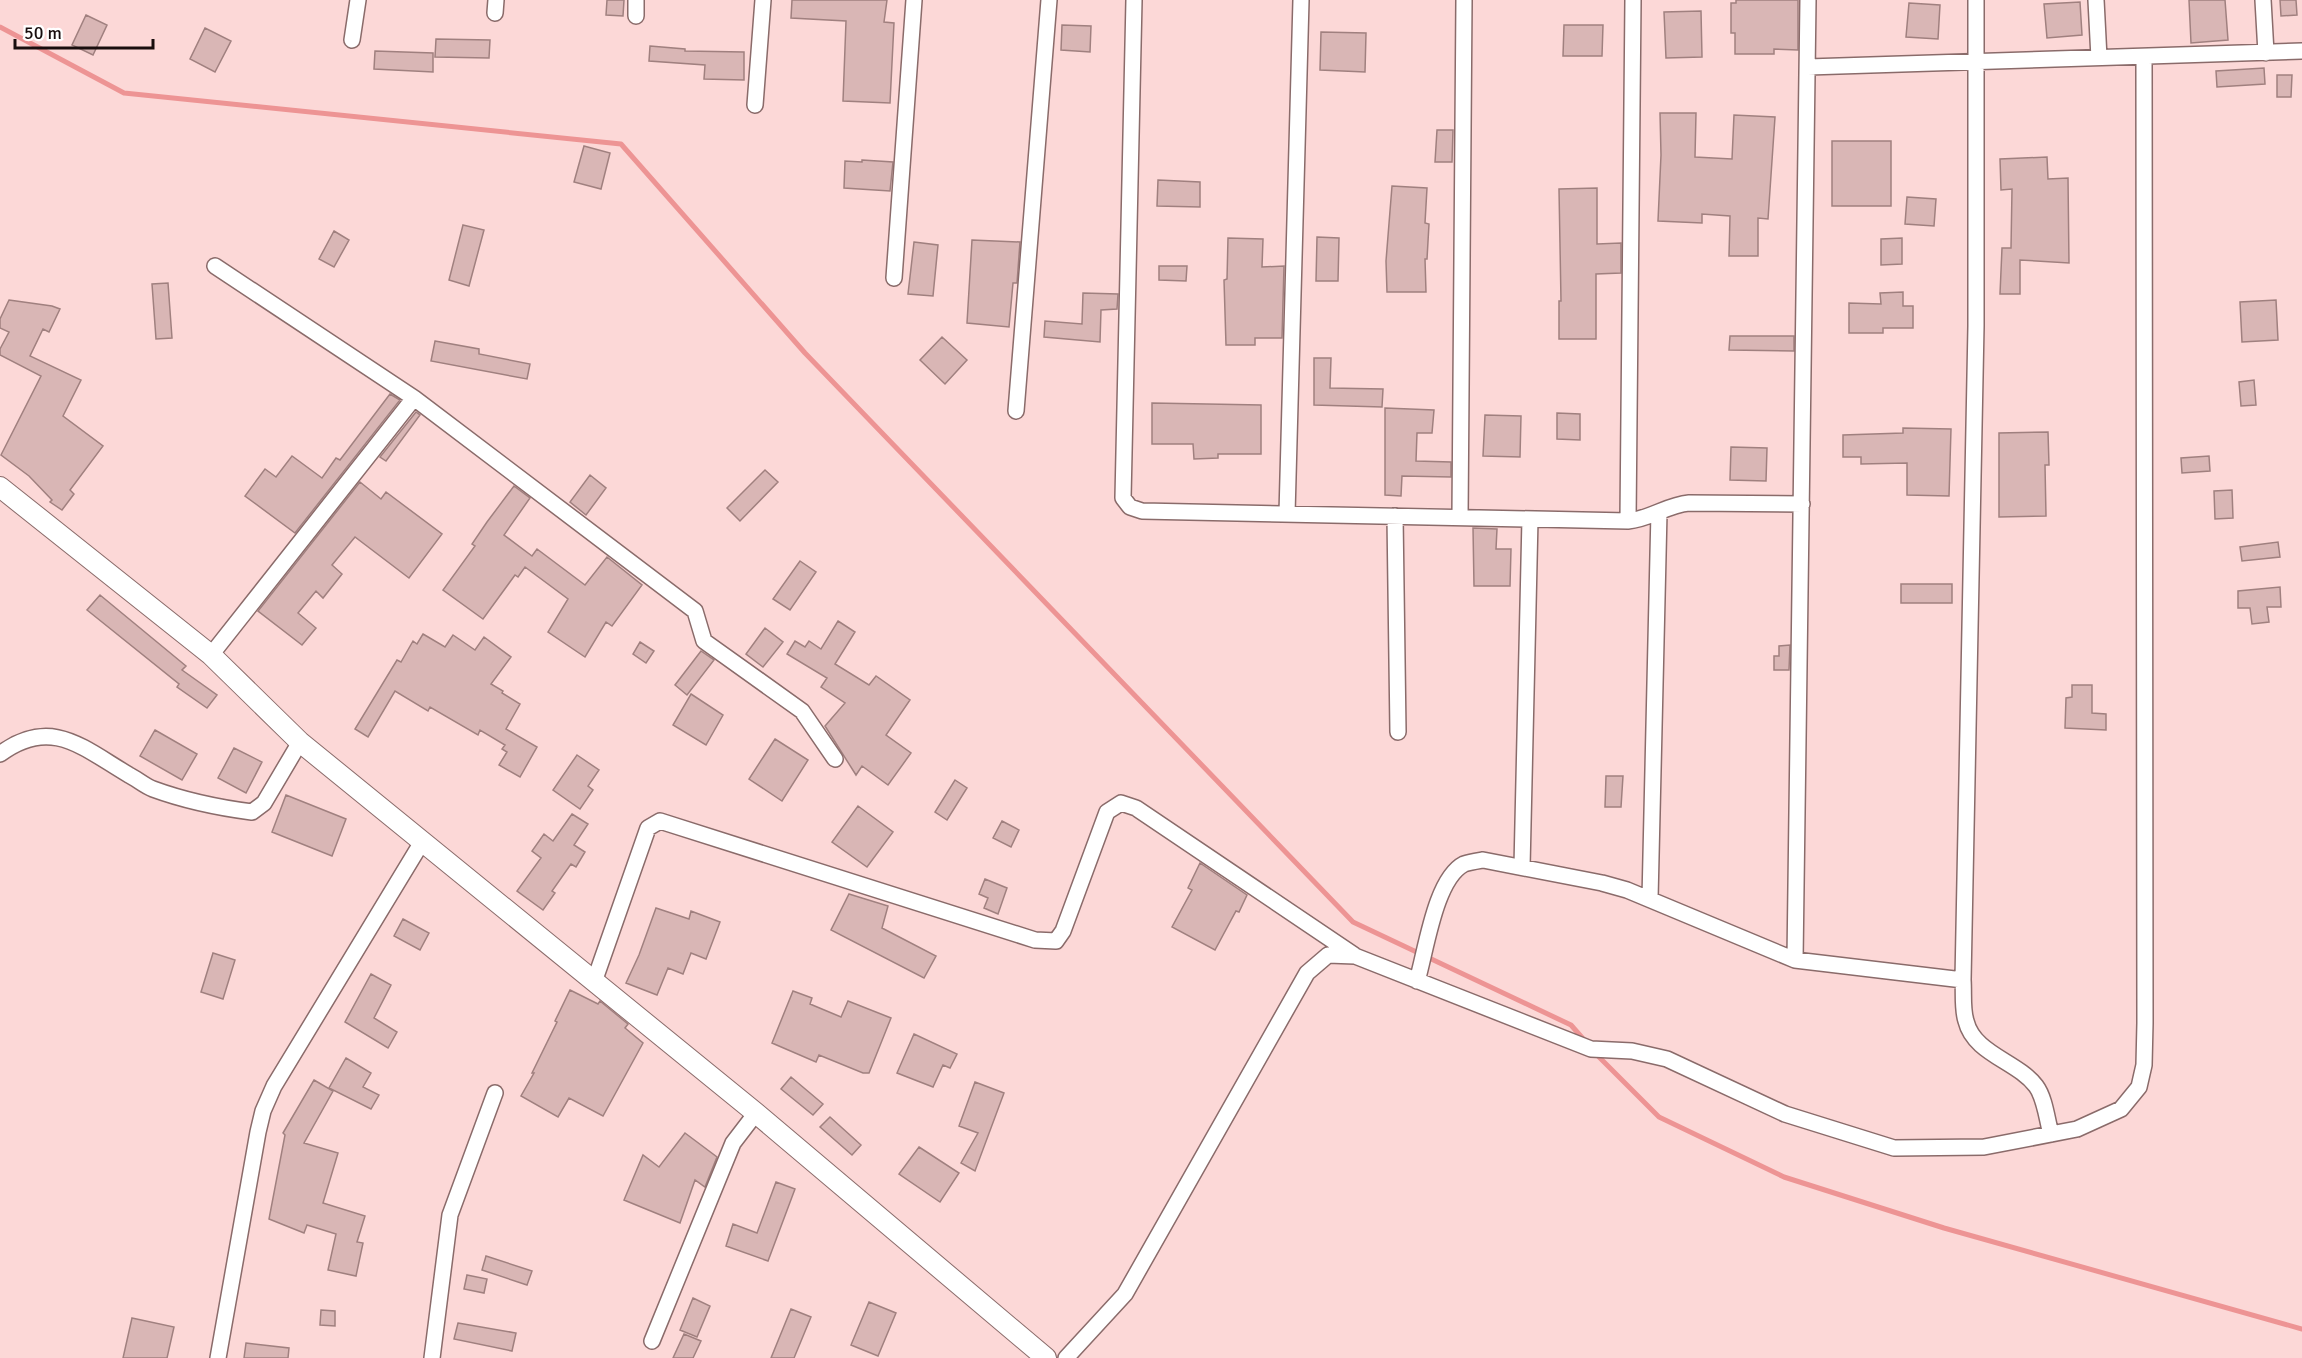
<svg xmlns="http://www.w3.org/2000/svg" width="2302" height="1358" viewBox="0 0 2302 1358" font-family="Signika,sans-serif">
<style>
.lines{fill:none;stroke-linecap:round;stroke-linejoin:round}
.stream{stroke:#ed9494;stroke-width:5}
.building{fill:#d9b6b5;stroke:#a0807f;stroke-width:1.5}
.minor-casing{stroke:#8a6b6a;stroke-width:18}
.tertiary-casing{stroke:#8a6b6a;stroke-width:22}
.minor{stroke:#fff;stroke-width:15}
.tertiary{stroke:#fff;stroke-width:20}
</style>
<rect width="100%" height="100%" fill="#fcd8d7"/>
<g class="lines">
<path class="stream" d="M0,27l124,66 497,51 184,209 548,569 218,103 14,16
M1595,1053l64,64 125,60 160,51 358,101"/>
</g>
<path class="building" d="M607,0h17l-1,16 -17,-1z
M792,0h95l-3,22 10,1 -4,80 -47,-2 3,-80 -55,-3z
M1736,0h62v50l-24,-1v5h-39v-21h-4v-30h5z
M2189,0h36l3,40 -37,3z
M2280,0h16l1,15 -16,1z
M2080,2l2,33 -35,3 -3,-34z
M1909,3l31,2 -2,34 -32,-2z
M1701,11l1,46 -36,1 -2,-46z
M86,15l21,10 -14,30 -21,-10z
M1062,25l29,1 -1,26 -29,-2z
M1564,25h39l-1,31h-39z
M205,28l26,13 -16,31 -25,-13z
M1321,32l45,1 -1,39 -45,-2z
M436,39l54,1 -1,18 -54,-1z
M650,46l35,3v2l59,1v28l-40,-1 1,-14 -56,-4z
M375,51l58,2v19l-59,-3z
M2264,68l1,16 -48,3 -1,-16z
M2277,75h15l-1,22h-14z
M1660,113h36l-1,44 37,2 2,-44 41,2 -7,102 -10,-1v38h-29l1,-40 -28,-2v9l-44,-2 3,-66z
M1437,130h16l-1,32h-17z
M1832,141h59v65h-59z
M584,146l26,7 -9,36 -27,-7z
M2047,157l1,22 20,-1 1,85 -49,-3v34h-20l2,-46h9l1,-59 -11,1 -1,-31z
M862,160l31,2 -3,29 -46,-3 1,-27 17,1z
M1158,180l42,2v25l-43,-1z
M1392,186l35,2 -2,35 4,1 -2,35h-2l1,33h-39l-1,-31z
M1597,188v56l24,-1v30l-25,1v65h-37v-38h2l-2,-112z
M1907,197l29,2 -2,27 -29,-2z
M463,225l21,5 -15,56 -20,-6z
M334,231l15,9 -15,27 -15,-8z
M1317,237l22,1 -1,43h-22z
M1228,238l35,1 -1,28 22,-1 -2,72h-27v7h-29l-2,-65 3,-1z
M1902,238v26l-21,1v-26z
M972,240l48,2 -3,41h-4l-4,44 -42,-4z
M914,242l24,3 -5,51 -25,-2z
M1159,266h28l-1,15 -27,-1z
M168,283l4,55 -16,1 -4,-55z
M1903,292v14h10v22h-30v5h-34v-30l32,1 -1,-11z
M1083,293l35,1 -1,15 -16,1 -1,32 -56,-5 1,-16 37,3z
M9,300l43,6 8,3 -11,23 -6,-3 -13,27 51,24 -18,36 40,30 -33,44 4,4 -12,16 -12,-8 2,-2 -23,-24 -28,-21 40,-79 -41,-21v-6l9,-17 -9,-4v-9z
M2276,300l2,40 -36,2 -2,-40z
M1730,336h64v15l-65,-1z
M942,337l25,23 -22,24 -25,-24z
M435,341l44,8v5l51,10 -3,15 -96,-18z
M1314,358h17l-1,30 53,1 -1,18 -68,-2z
M2254,380l2,25 -15,1 -2,-24z
M390,394l10,6 -105,133 -50,-37 20,-27 11,8 16,-21 30,22 14,-20 4,2z
M1152,403l109,2v49h-43v4l-24,1 -1,-15h-41z
M1385,408l49,2 -2,23h-15l-1,28 35,1v15l-49,-1 -1,20 -16,-1z
M416,412l4,3 -34,46 -6,-4z
M1557,413l23,1v26l-23,-1z
M1485,415l36,1 -1,41 -37,-1z
M1903,428l48,1 -2,67 -42,-1v-32l-46,1v-7h-18v-22l60,-2z
M2048,432l1,33h-4l1,51 -47,1v-84z
M1731,447l36,1 -1,33 -36,-1z
M2209,456l1,15 -28,2 -1,-15z
M765,470l13,12 -38,39 -13,-13z
M590,475l16,13 -20,27 -16,-13z
M360,482l21,17 5,-7 56,42 -33,44 -54,-41 -23,28 10,9 -19,24 -7,-7 -18,22 18,15 -14,17 -44,-34z
M514,486l16,12 -26,37 28,21 5,-7 48,36 22,-28 35,28 -30,41 -6,-4 -21,35 -37,-25 20,-33 -43,-32 -7,10 -3,-2 -32,44 -40,-29 32,-44 -3,-2 15,-22z
M2232,490l1,28 -18,1 -1,-28z
M1473,528l24,1 -1,20h15l-1,37h-36z
M2278,542l2,15 -38,4 -2,-14z
M800,561l16,11 -26,38 -17,-11z
M1901,584h51v19h-51z
M2280,587l1,20h-14l2,15 -17,2 -2,-16h-12v-17z
M100,595l86,71 -4,4 35,25 -10,13 -30,-21 2,-3 -92,-74z
M838,621l17,11 -20,32 34,21 7,-9 34,24 -24,35 25,18 -23,32 -26,-19 -6,9 -31,-49 20,-23 -24,-16 6,-9 -40,-24 8,-13 10,6 4,-6 12,8z
M765,628l18,14 -20,25 -17,-13z
M423,634l22,13 8,-12 22,15 9,-13 27,20 -20,27 12,7 -1,2 18,11 -14,25 31,18 -17,30 -21,-12 8,-13 -5,-3 3,-4 -25,-15 -2,5 -48,-28 -2,4 -33,-20 -27,46 -13,-8 42,-69 4,2 12,-21 4,3z
M640,642l14,9 -8,12 -13,-9z
M1790,645l-1,25h-15v-14h5v-10z
M701,651l13,9 -27,35 -12,-10z
M2072,685h20v28l14,1v16l-41,-2 1,-30 6,-1z
M691,694l32,21 -17,30 -33,-20z
M155,730l42,24 -15,26 -42,-24z
M775,739l33,21 -26,41 -33,-22z
M234,748l28,14 -16,31 -28,-15z
M577,755l22,15 -11,16 5,4 -13,19 -27,-19z
M1606,776h17l-2,31h-16z
M955,780l12,8 -20,32 -12,-8z
M286,795l60,24 -14,37 -60,-24z
M858,806l35,26 -26,35 -35,-25z
M572,814l16,10 -14,21 11,7 -9,15 -5,-3 -19,27 3,2 -12,17 -26,-19 24,-33 -9,-7 12,-17 9,7z
M1002,821l17,9 -8,17 -18,-9z
M1200,863l47,32 -8,17 -3,-1 -21,39 -43,-23 20,-37 -4,-2z
M985,879l22,9 -9,26 -14,-6 4,-10 -9,-4z
M849,894l39,12 -6,22 54,28 -12,22 -93,-48z
M656,908l33,11 2,-8 29,11 -14,37 -15,-6 -8,21 -15,-6 -11,27 -31,-12 13,-28z
M403,919l26,14 -9,17 -26,-14z
M213,953l22,7 -12,39 -22,-7z
M371,974l20,11 -17,33 23,14 -9,16 -43,-26z
M570,990l28,14 2,-3 28,23 -3,4 18,15 -40,73 -34,-18 -11,19 -37,-21 13,-23h-2l25,-51 -2,-1z
M793,991l19,7 -2,6 31,13 7,-16 43,17 -22,55h-6l-44,-18 -3,7 -44,-19z
M914,1034l43,20 -7,14 -7,-3 -10,22 -36,-14z
M346,1058l25,15 -8,14 16,8 -8,14 -42,-21z
M791,1077l32,27 -10,11 -32,-26z
M314,1080l19,11 -29,52 34,10 -15,50 42,13 -8,26 6,1 -7,33 -28,-6 8,-36 -29,-9 -3,8 -35,-14 16,-84 -2,-2z
M975,1082l29,11 -29,78 -14,-8 17,-30 -19,-7z
M830,1117l31,28 -9,10 -32,-28z
M685,1133l32,24 -12,30 -10,-7 -15,43 -56,-23 19,-45 16,12z
M919,1147l40,26 -19,29 -41,-28z
M776,1182l19,7 -27,72 -42,-15 7,-22 24,9z
M486,1256l46,15 -5,14 -45,-15z
M467,1275l20,4 -3,14 -20,-4z
M693,1298l17,8 -13,31 -17,-7z
M869,1302l27,11 -18,43 -27,-11z
M791,1309l20,8 -17,41h-23z
M321,1310l14,1v15l-15,-1z
M132,1318l42,9 -7,31h-44z
M458,1323l58,10 -4,18 -58,-12z
M684,1334l17,7 -8,17h-20z
M246,1343l43,5 -1,10h-44z"/>
<g class="lines">
<defs>
<path id="minor" d="M1134,0l-11,498 7,9 12,4 486,10c22,-2 39,-16 61,-18l113,1
M1976,0v326l-13,654c1,13 -1,29 3,41 8,33 51,40 70,65 9,12 11,34 15,48
M2096,0l3,58
M2263,0l3,53
M495,13l1,-13
M636,16v-16
M352,40l6,-40
M1808,67l494,-16
M755,105l8,-105
M215,266l199,132 281,213 9,30 98,70 33,48
M894,278l20,-278
M1016,411l33,-411
M1287,514l14,-514
M1395,516l3,216
M1460,518l4,-518
M1628,521l5,-521
M211,655l203,-257
M0,754c51,-38 83,-6 129,21 8,4 16,11 24,14 30,11 68,19 99,23l12,-9 36,-61
M1522,867l8,-348
M1650,899l9,-387
M1795,960l13,-960
M1417,981c9,-30 18,-102 47,-117 6,-2 13,-3 19,-4l119,23 25,7 168,70 168,20
M594,982l54,-154 12,-7 375,119 21,1 7,-10 44,-119 14,-9 15,5 218,147
M652,1341l81,-198 23,-30
M218,1358l40,-226 5,-21 11,-25 148,-244
M432,1358l18,-143 45,-122
M1066,1358l59,-64 182,-321 21,-18 27,1 236,93 41,2 35,8 118,55 109,34 90,-1 93,-18 44,-20 18,-22 5,-22 1,-42 -1,-966"/>
<path id="tertiary" d="M0,487l211,168 89,87 456,371 290,245"/>
</defs>
<use href="#minor" class="minor-casing"/>
<use href="#tertiary" class="tertiary-casing"/>
<use href="#minor" class="minor"/>
<use href="#tertiary" class="tertiary"/>
</g>
<path d="M15 39v9h138v-9" fill="none" stroke="#190e0e" stroke-width="3"/>
<text x="24" y="39" font-size="18" fill="#190e0e" stroke="#ffffff" stroke-width="4.5" paint-order="stroke">50 m</text>
</svg>
